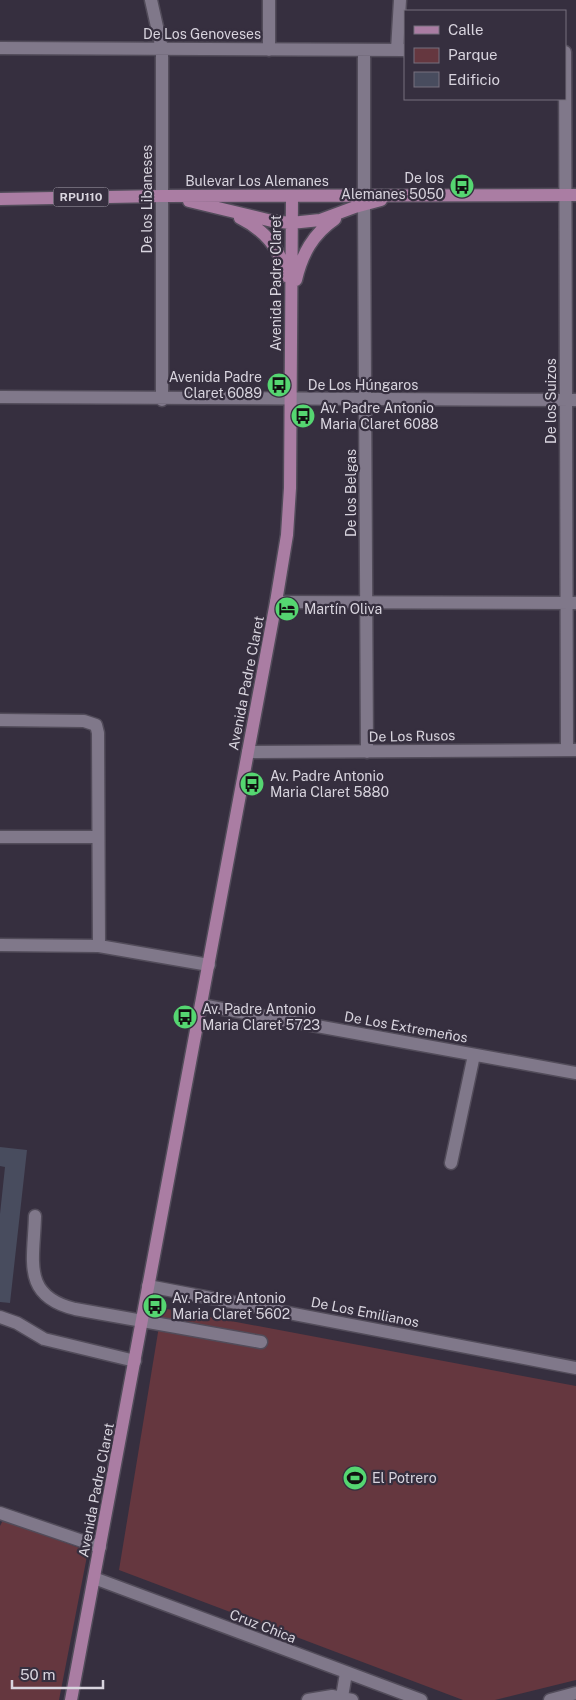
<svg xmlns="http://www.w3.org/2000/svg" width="576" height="1700" viewBox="0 0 576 1700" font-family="'Public Sans',sans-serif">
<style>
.green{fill:#65373f}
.building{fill:#484c5e}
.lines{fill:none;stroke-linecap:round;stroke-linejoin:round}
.minor-casing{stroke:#524c5a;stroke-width:15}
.major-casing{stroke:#524c5a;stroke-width:15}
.minor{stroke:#80788a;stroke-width:12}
.major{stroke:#aa7da3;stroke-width:12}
.labels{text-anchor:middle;stroke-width:4.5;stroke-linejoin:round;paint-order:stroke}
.shield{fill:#362f3f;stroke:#a7a2ae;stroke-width:1}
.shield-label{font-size:12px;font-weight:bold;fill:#d8d4de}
.street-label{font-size:14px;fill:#d8d4de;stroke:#362f3f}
.poi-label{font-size:14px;fill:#d8d4de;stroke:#362f3f;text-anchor:start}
</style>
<rect width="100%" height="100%" fill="#362f3f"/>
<path class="green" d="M162,1308l414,78v294l-81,20h-32l-344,-130z
M3,1520l85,31 -29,149h-59v-174z"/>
<path class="building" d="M0,1147l27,3 -17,153 -10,-1v-88l5,-47 -5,-1z"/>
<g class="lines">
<defs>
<path id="minor" d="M151,0l11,49v351
M0,48l405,2
M269,50v-50
M364,50v145
M397,50l3,-50
M565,52l2,698
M364,204l3,548
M0,397l576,3
M276,602l300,1
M0,720l84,1 12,4 2,8 1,213
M248,752l328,-2
M0,837h98
M0,945l99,1 110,19
M201,1005l375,68
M451,1163l23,-108
M35,1216c-1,44 -14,80 40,93l186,33
M148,1286l428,82
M0,1317l17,6 27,16 91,22
M0,1513l100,34
M94,1578l327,122
M342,1697l4,-24
M308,1700l24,-4 20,4
M550,1700l26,-7"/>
<path id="major" d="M0,199l162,-3 414,-1
M189,201l83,20 19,2 29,-3 35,-13 26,-7
M240,218c24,12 41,31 46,58
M296,280c6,-26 17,-46 39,-61
M71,1700l205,-1098 11,-67 3,-47 2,-291"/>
</defs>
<use href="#minor" class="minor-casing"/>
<use href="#major" class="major-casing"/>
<use href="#minor" class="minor"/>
<use href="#major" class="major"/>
</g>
<defs>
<symbol id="bus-disc" viewBox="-11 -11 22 22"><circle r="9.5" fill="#55d671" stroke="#362f3f"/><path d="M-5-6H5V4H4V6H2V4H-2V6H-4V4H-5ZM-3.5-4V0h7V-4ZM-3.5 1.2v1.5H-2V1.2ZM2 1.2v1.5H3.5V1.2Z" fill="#111"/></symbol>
<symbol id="hotel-disc" viewBox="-11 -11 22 22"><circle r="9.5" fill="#55d671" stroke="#362f3f"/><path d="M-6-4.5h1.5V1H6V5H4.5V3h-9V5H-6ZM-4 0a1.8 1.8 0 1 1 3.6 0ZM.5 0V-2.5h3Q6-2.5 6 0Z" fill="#111"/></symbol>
<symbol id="stadium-disc" viewBox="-11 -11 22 22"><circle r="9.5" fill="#55d671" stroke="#362f3f"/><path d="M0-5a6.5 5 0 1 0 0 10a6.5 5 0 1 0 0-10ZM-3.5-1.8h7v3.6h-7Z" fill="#111"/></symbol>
</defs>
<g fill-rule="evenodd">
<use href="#bus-disc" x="448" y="172" width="28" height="28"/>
<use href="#bus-disc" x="265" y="371" width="28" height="28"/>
<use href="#bus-disc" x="289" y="402" width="28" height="28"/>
<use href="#hotel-disc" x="273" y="595" width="28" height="28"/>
<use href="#bus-disc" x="238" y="770" width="28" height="28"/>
<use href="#bus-disc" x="171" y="1003" width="28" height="28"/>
<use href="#bus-disc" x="141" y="1292" width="28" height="28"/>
<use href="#stadium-disc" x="341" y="1464" width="28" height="28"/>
</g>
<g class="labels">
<rect class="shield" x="53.5" y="187.5" width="55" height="19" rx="4"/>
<g class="shield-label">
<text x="81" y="201">RPU110</text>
</g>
<g class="street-label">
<text x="202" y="39">De Los Genoveses</text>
<text x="257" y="186">Bulevar Los Alemanes</text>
<text transform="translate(147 199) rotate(-90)" y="5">De los Libaneses</text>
<text transform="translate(276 283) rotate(-90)" y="5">Avenida Padre Claret</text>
<text x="363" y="390">De Los Húngaros</text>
<text transform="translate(551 401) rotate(-90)" y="5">De los Suizos</text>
<text transform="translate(351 493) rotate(-90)" y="5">De los Belgas</text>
<text transform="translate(246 683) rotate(-79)" y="5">Avenida Padre Claret</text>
<text transform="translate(412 736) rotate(-1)" y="5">De Los Rusos</text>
<text transform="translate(406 1027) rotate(10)" y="5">De Los Extremeños</text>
<text transform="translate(365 1312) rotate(11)" y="5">De Los Emilianos</text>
<text transform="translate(96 1490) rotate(-79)" y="5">Avenida Padre Claret</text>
<text transform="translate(263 1626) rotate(21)" y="5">Cruz Chica</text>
</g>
<g class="poi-label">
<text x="444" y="183" text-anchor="end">De los<tspan x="444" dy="16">Alemanes 5050</tspan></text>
<text x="262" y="382" text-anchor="end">Avenida Padre<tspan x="262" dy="16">Claret 6089</tspan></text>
<text x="320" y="413">Av. Padre Antonio<tspan x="320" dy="16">Maria Claret 6088</tspan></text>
<text x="304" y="614">Martín Oliva</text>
<text x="270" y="781">Av. Padre Antonio<tspan x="270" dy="16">Maria Claret 5880</tspan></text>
<text x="202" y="1014">Av. Padre Antonio<tspan x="202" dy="16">Maria Claret 5723</tspan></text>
<text x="172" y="1303">Av. Padre Antonio<tspan x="172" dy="16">Maria Claret 5602</tspan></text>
<text x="372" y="1483">El Potrero</text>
</g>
</g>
<rect x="404" y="10" width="162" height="90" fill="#362f3f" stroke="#77717f"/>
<rect x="414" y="26" width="25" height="8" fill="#aa7da3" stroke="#77717f"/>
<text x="448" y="35" font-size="15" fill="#d8d4de">Calle</text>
<rect x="414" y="48" width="25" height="15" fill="#65373f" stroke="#77717f"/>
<text x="448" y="60" font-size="15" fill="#d8d4de">Parque</text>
<rect x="414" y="72" width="25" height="15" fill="#484c5e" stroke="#77717f"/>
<text x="448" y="85" font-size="15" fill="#d8d4de">Edificio</text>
<path d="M12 1680v8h91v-8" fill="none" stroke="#d8d4de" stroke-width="2.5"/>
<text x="20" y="1680" font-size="15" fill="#d8d4de" stroke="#362f3f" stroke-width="4" paint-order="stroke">50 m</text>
</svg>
